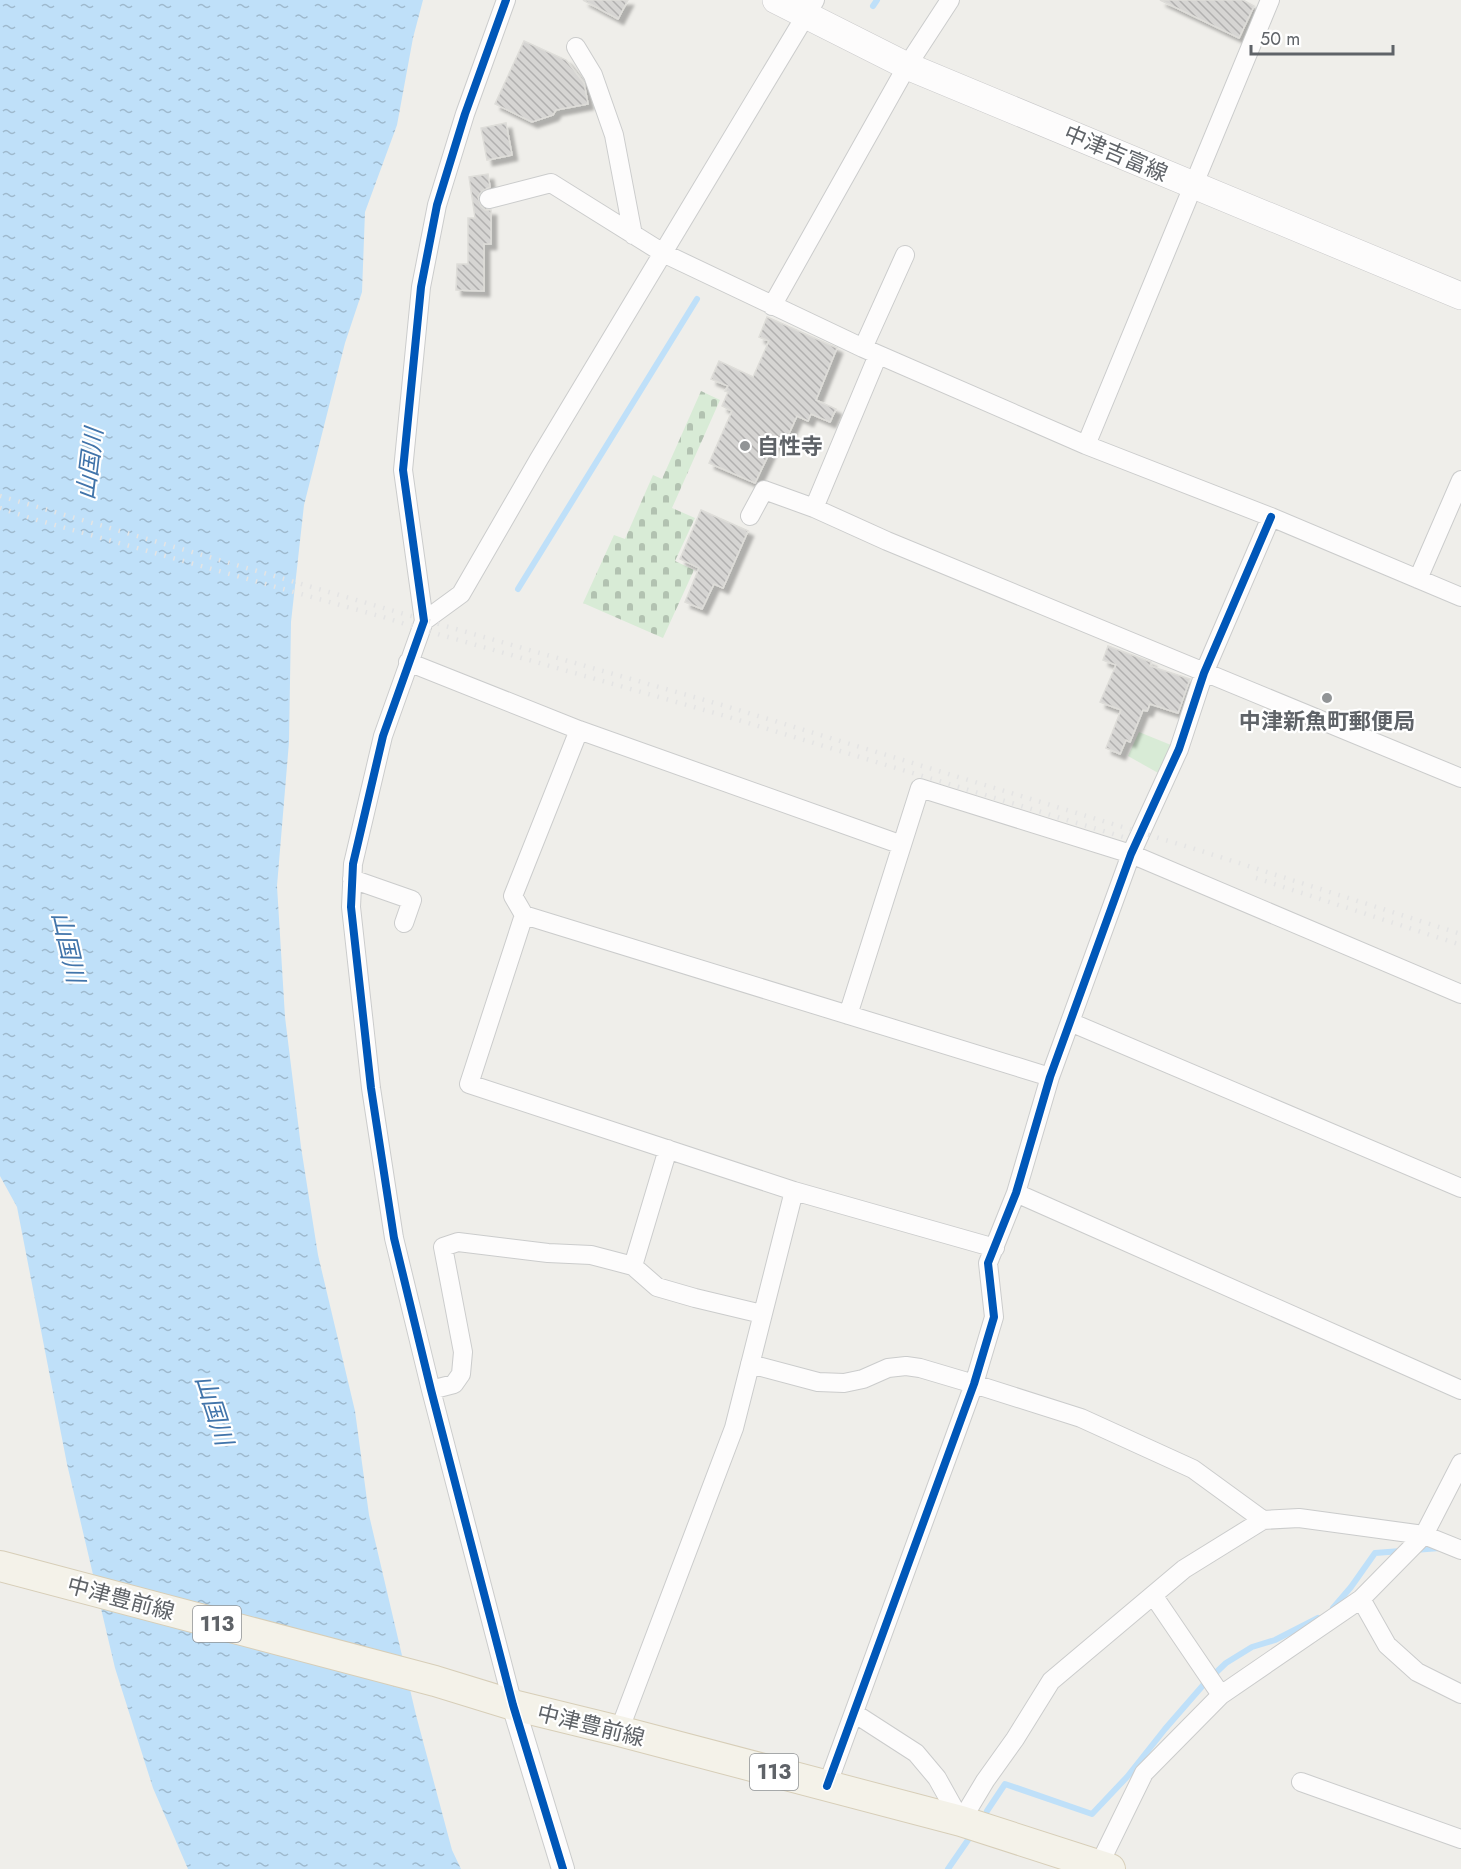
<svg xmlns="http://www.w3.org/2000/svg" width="1461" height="1869" viewBox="0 0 1461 1869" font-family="Jost,'Noto Sans JP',sans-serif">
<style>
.cemetery{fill:url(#cemetery-stones)}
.park{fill:#d8ebd6}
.water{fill:url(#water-ripples)}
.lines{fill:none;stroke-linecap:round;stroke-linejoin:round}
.stream{stroke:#bfe0f9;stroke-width:6}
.building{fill:url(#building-back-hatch);stroke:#deddd9;stroke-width:1.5;filter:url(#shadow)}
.minor-casing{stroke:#cbcccc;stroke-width:20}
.tertiary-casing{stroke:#cbcccc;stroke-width:24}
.secondary-casing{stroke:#cacacb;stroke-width:28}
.primary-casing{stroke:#d7ceb8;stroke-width:32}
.minor{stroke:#fdfcfc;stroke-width:18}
.tertiary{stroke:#fdfcfc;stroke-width:22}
.secondary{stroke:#fdfcfc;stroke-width:27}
.primary{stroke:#f4f2e9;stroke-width:30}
.rail{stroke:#e4e4e4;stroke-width:4.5;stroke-dasharray:1.5 8;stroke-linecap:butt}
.cycleway-casing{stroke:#fff;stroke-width:11}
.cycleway{stroke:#0057b8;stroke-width:8}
.poi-dot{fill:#919496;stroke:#fff;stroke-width:2}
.labels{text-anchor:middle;stroke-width:4.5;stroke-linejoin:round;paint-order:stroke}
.shield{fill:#fff;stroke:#8f9295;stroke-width:1.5}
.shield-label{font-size:21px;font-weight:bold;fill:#5f6368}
.street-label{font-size:22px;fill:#5f6368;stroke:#fff}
.poi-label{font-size:22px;font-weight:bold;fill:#5f6368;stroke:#fff;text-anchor:start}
.water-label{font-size:24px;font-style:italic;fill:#4174aa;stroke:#fff}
</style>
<defs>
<pattern id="cemetery-stones" width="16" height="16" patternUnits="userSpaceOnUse" patternTransform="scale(1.5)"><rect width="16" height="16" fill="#d8ebd6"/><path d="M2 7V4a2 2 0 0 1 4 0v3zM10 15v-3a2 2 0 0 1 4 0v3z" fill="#b2c2b1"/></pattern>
<pattern id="water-ripples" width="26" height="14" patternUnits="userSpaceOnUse" patternTransform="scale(1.5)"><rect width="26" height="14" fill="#bfe0f9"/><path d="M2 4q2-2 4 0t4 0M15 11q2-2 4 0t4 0" fill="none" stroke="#9eb9cd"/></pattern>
<pattern id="building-back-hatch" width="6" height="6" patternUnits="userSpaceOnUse" patternTransform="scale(1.5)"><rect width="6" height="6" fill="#d6d5d3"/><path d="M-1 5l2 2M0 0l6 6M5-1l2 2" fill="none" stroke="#b1b0af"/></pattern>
<filter id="shadow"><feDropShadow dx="5.5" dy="5.5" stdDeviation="1.5" flood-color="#0004"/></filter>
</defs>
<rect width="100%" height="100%" fill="#efeeea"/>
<path class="cemetery" d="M701,391l19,9 -48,108 23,10 -20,43 19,9 -31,68 -80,-35 31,-68 11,4 28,-64 9,4z"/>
<path class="park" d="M1139,732l32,13 -11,29 -32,-18z"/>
<path class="water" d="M0,0h423l-10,38 -16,87 -32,87 -3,80 -17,51 -41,162 -13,117 -2,120 -12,144 8,131 16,130 17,108 37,156 14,104 47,200 36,135 9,19h-273l-35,-81 -38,-120 -48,-204 -50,-257 -17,-31z"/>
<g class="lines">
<path class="stream" d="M873,6l4,-6
M518,589l179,-290
M1414,1550l26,-2
M1333,1608l18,-21 24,-34 26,-2
M987,1811l18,-27 87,30 35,-37 38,-48 40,-46 21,-20 26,-16 23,-7 43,-22
M948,1869l20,-29"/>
</g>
<path class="building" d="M583,0h45l-10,19z
M1160,0h83l11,6 -15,32z
M524,41l42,19 18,23 4,21 -32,6 -3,5 -21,7 -37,-18z
M506,123l6,32 -25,5 -6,-32z
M488,174l2,13 -8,4 -4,6 3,9 4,4h6v34h-7v47l-28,-1 1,-26h11v-46h7l-6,-41z
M767,317l70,31 -21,52 20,9 -6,13 -19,-8 -3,7 -11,-5 -11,24 -9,-3 -22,46 -46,-20 23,-52 -10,-5 6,-14 -3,-1 3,-5 -17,-7 8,-18 34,16 16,-36 -10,-4z
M701,510l47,21 -25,57 -9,-4 -12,25 -17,-7 14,-34 -19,-9z
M1108,646l43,16 -1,4 40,13 -12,34 -28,-9 -3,7 -4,-1 -13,32 -4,-2 -6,14 -14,-6 15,-38 -21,-8 16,-37 -13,-5z"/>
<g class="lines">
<defs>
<path id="minor" d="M506,0l-41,114 -28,91 -16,82 -18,183 21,151 -41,115 -30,128 -2,43 20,181 23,150 37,152 82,315
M576,47l17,28 21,60 19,100
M489,199l62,-16 112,70 200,95 223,97 185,72 190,80
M772,306l135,-240 43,-66
M863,348l42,-93
M878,355l-64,153 73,33 574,237
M1086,445l184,-445
M750,516l14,-26 50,18
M1418,579l43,-99
M424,621l37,-27 78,-135 276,-459
M408,662l171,68 323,115
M579,730l-66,166 11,19 526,162
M352,879l60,21 -8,23
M524,915l-55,169 325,107 201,57
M848,1015l72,-227 211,66 330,140
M1070,1022l391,166
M1016,1193l445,197
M633,1266l35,-117
M750,1364l68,18 26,1 19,-4 25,-11 18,-2 14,2 54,16 107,34 112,51 70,51
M431,1390l23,-6 7,-10 2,-22 -20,-105 15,-5 90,11 43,2 42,11 24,21 38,11 67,16
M1153,1595l68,100
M1361,1599l26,46 30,27 44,22
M854,1713l62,40 21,25 24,43 24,-40 30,-42 36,-58 133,-112 79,-49 36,-2 125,17 37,15
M619,1731l115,-303 60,-237
M1301,1782l160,57
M827,1786l147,-402 20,-67 -6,-54 28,-70 34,-116 81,-223 48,-105 25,-76 67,-156
M1097,1869l47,-96 77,-78 140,-96 63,-64 37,-72"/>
<path id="tertiary" d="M513,1705l50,164"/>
<path id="secondary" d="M776,0l131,66 554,230"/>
<path id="primary" d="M0,1566l435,115 78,24 106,26 342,90 149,48"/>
</defs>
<use href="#minor" class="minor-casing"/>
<use href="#tertiary" class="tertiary-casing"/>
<use href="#secondary" class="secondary-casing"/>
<use href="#primary" class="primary-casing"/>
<use href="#minor" class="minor"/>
<use href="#tertiary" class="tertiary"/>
<use href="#secondary" class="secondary"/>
<use href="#primary" class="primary"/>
<path class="rail" d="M0,496l442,129 280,80 473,144 266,85
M0,508l30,10 353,99 58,18 274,78 415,126
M1256,878l205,67"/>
<defs>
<path id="cycleway" d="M506,0l-41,114 -28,91 -16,82 -18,183 21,151 -41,115 -30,128 -2,43 20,181 23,150 37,152 82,315 50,164
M827,1786l147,-402 20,-67 -6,-54 28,-70 34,-116 81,-223 48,-105 25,-76 67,-156"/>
</defs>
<use href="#cycleway" class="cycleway-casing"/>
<use href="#cycleway" class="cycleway"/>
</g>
<g class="poi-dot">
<circle cx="745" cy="446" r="6"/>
<circle cx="1327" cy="698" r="6"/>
</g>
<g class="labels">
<g class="shield">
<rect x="193" y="1606" width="48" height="36" rx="4.5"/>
<rect x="750" y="1754" width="48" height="36" rx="4.5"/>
</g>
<g class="shield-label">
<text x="217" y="1631">113</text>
<text x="774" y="1779">113</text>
</g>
<g class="street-label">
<text transform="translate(1116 153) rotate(23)" y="8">中津吉富線</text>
<text transform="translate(121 1598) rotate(15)" y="8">中津豊前線</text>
<text transform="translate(591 1725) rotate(14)" y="8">中津豊前線</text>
</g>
<g class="poi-label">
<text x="757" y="454">自性寺</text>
<text x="1327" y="729" text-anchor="middle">中津新魚町郵便局</text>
</g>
<g class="water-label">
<text transform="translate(90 464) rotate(-83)" y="8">山国川</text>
<text transform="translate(68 947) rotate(77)" y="8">山国川</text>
<text transform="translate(214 1410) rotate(72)" y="8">山国川</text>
</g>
</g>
<path d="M1251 45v9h142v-9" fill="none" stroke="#5f6368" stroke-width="3"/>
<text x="1260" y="45" font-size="18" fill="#5f6368" stroke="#ffffff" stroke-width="4.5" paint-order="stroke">50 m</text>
</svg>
